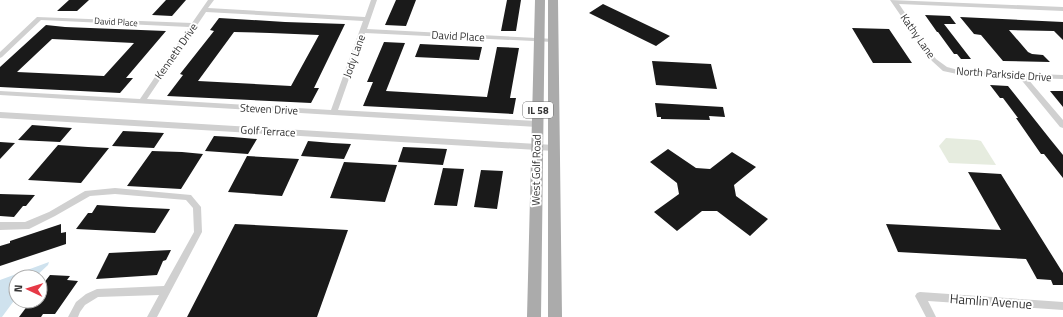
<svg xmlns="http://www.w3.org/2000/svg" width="1063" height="317" viewBox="0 0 1063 317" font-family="'Titillium Web',sans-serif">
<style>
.green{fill:#e6ecdf}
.water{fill:#cfe2ee}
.building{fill:#1a1a1a;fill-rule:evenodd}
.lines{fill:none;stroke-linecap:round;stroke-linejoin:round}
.street{fill:#d0d0d0;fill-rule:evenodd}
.primary{fill:#ababab;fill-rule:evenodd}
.labels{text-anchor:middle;stroke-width:4;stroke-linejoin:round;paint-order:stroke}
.far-street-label{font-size:9px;fill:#333;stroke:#fff}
.shield{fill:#fff;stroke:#707070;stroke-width:1}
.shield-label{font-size:10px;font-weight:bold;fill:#333}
.street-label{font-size:11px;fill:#333;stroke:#fff}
.near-street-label{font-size:13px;fill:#333;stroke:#fff}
</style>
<rect width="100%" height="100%" fill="#fff"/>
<path class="green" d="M946,138l31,2 4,1 15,24 -47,-2 -10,-17z"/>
<path class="water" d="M49,262l-1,3 -13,12h-19v21l-14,19h-2v-37z"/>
<path class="building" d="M69,0h20l-12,11h-20z
M166,0h20l-14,16 -20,-1z
M396,0h20l-10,26 -21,-1z
M507,0h14l-5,31h-15z
M603,4l67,32 -14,10 -67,-33z
M925,15l25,1 6,8h-12l27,35h-10l-4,-5h-3l-16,-22h-1z
M960,17l103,5v18l-9,-9 -45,-1 19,22 4,2 11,1 7,7 -47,-1 -22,-26 -7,-1z
M219,18l66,4 60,2 -31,64h5l-8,15 -144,-7 16,-21 -3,-1 34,-43 -4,-1zM234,32l36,1 49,2 -28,51 -93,-5z
M46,25l19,2 101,4 -40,47h7l-13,15 -120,-6v-20zM52,39l82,4 -30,33 -87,-4z
M852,28l37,1 23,34h-39z
M384,42l21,1 -19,48 101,6 10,-50 22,1 -9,50h6l-3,16 -150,-8 10,-24h-6z
M420,44l62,3 -3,13 -64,-3z
M652,61l59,3 6,25 -61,-4z
M990,85l18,1 42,53 13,16v23l-19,-24h-3l-25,-36h2l-15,-20h-3z
M1050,91h13v16z
M655,103l68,4 2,10 -16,-1 1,4 -49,-1v-2h-4z
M32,125l40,3 -12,14 -42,-2z
M123,131l22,1 19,1 -10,15 -42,-2z
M214,136l19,1 24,2 -9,15 -43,-3z
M308,141l24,2 19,1 -7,15 -43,-3z
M0,142l15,1 -15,16z
M58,145l30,2 21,1 -28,35 -53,-3z
M403,147l24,1 20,1 -4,16 -45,-3z
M668,149l28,19 14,1 22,-17 24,15 -22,18 2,11 32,23 -18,17 -33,-25h-15l-25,20 -23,-19 25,-18 -2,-11 -27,-21z
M152,151l30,1 21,2 -22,35 -54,-3z
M247,156l52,3 -17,37 -54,-4z
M344,162l53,3 -12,37 -55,-4z
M443,168l21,1 -7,37 -23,-1z
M481,170l22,1 -6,38 -23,-2z
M968,172l33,2 62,99v12h-10l-2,-5 -14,-1 -11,-20 -128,-7 -12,-28 115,6z
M0,194l35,1 -9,11h-3l-9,11 -14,-1z
M97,205l32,2 41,2 -15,24 -79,-4 12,-16h4z
M61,224v9l5,-1v12l-66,22v-20l10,-3v-2z
M235,224l113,6 -31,87h-130z
M171,250l-5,10 -3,1 -6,14 -61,4 13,-26z
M50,275l20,1 -3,4 11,1 -23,33h-12l-2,3h-22l12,-16h9v-13z"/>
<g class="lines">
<path class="street" d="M208,0h6l-6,8 157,9 6,-17h6l-10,29 188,10 1,1 -3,2 -188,-9 -27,77 199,11 4,3 -4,3 -537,-32v-4l140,8 49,-72 -148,-7 -39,37 -2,1v-6l37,-35 155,6zM206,12l157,9 -32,89 -184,-11z
M890,0l173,7v4l-164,-7 37,55 11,8 15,4 101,4v4l-36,-1 36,42v8l-3,-1 -41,-50 -57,-2 -19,-4 -11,-10z
M0,112l554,33 4,3 -4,3 -554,-33z
M115,188l76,7 10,12 1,25 -45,85h-10l12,-22 -61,2 -13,8 -5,7 -2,5h-10l8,-15 10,-8 11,-5 67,-3 30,-54 -1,-24 -7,-8 -71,-6 -25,2 -35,20 -26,13 -29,1v-8h25l24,-10 36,-21z
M920,292l143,10v8l-135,-9 8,16h-10l-11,-21 2,-3z"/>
<path class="primary" d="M535,0h10l-4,317h-14z
M548,0h10l4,317h-14z"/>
</g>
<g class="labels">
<g class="far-street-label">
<text transform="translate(116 22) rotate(3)" y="3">David Place</text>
</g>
<rect class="shield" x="523" y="102" width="30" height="16" rx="3"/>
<g class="shield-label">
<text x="538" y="114">IL 58</text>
</g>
<g class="street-label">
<text transform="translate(458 36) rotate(3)" y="4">David Place</text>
<text transform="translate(918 36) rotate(55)" y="4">Kathy Lane</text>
<text transform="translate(176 51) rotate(-55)" y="4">Kenneth Drive</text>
<text transform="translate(354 56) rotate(-70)" y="4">Jody Lane</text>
<text transform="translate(1004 74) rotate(4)" y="4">North Parkside Drive</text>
<text transform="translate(269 109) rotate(3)" y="4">Steven Drive</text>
<text transform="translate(268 131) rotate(3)" y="4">Golf Terrace</text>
<text transform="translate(536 170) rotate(-89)" y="4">West Golf Road</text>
</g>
<g class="near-street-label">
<text transform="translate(991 301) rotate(4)" y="5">Hamlin Avenue</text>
</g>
</g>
<g transform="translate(28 289) rotate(274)"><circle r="19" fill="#ffffff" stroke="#adadad"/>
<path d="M0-3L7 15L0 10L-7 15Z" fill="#e63946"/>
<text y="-6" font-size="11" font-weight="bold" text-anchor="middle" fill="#333333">N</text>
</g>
</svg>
